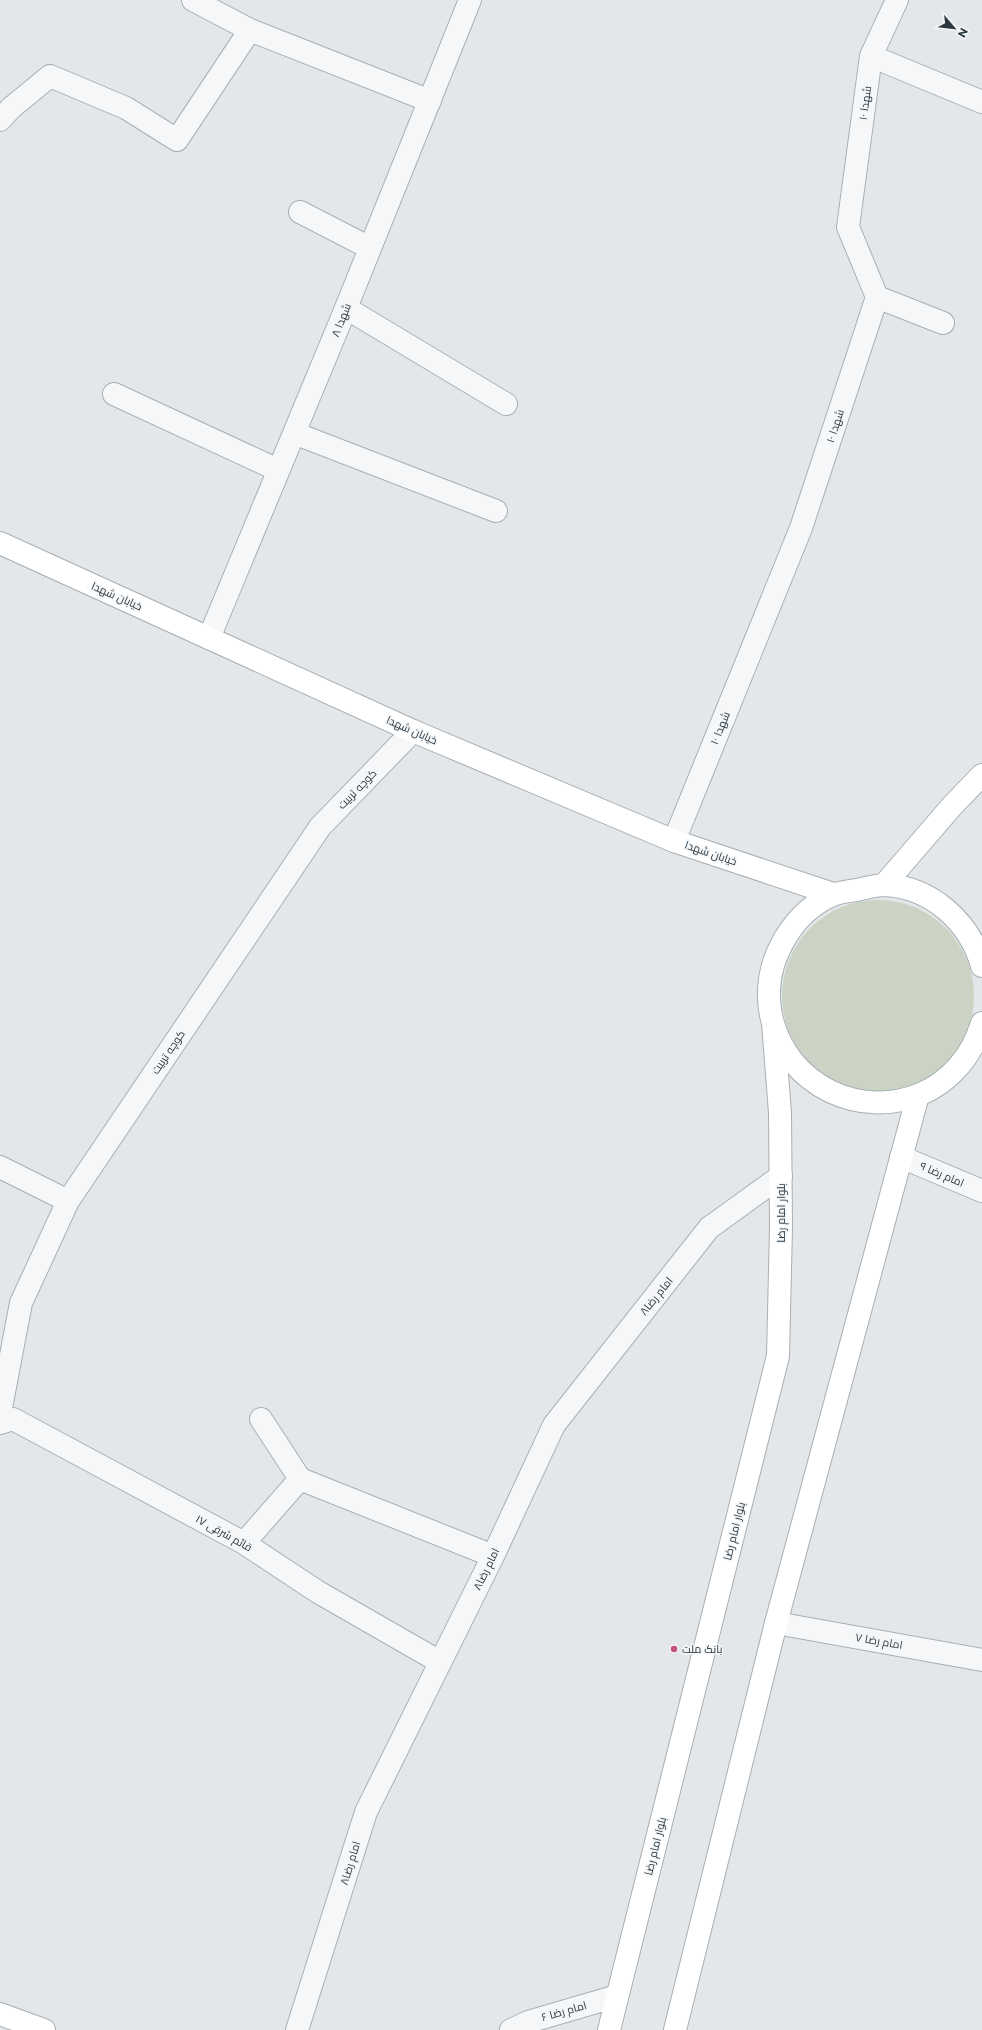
<svg xmlns="http://www.w3.org/2000/svg" width="982" height="2030" viewBox="0 0 982 2030" font-family="Montserrat,Cairo,sans-serif">
<style>
.green{fill:#cbd3c5}
.lines{fill:none;stroke-linecap:round;stroke-linejoin:round}
.street-casing{stroke:#a8afb4;stroke-width:24}
.secondary-casing{stroke:#a8afb4;stroke-width:24}
.street{stroke:#f6f7f9;stroke-width:22}
.secondary{stroke:#fff;stroke-width:22}
.poi-dot{fill:#c45379;stroke:#f3f6f8;stroke-width:1.5}
.labels{text-anchor:middle;stroke-width:3;stroke-linejoin:round;paint-order:stroke}
.street-label{font-size:11px;fill:#2c3841;stroke:#f3f6f8}
.poi-label{font-size:11px;fill:#2c3841;stroke:#f3f6f8;text-anchor:start}
</style>
<rect width="100%" height="100%" fill="#e3e7ea"/>
<path class="green" d="M782 996a96 96 0 1 1 192 0a96 96 0 1 1-192 0Z"/>
<g class="lines">
<defs>
<path id="street" d="M193,0l57,30 180,71
M871,56l111,46
M0,120l11,-12 39,-32 76,32 51,32 73,-110
M300,212l70,36
M877,297l66,26
M346,308l160,96
M114,394l164,76
M294,433l202,78
M209,638l137,-330 124,-308
M674,841l127,-313 76,-231 -29,-70 23,-171 26,-56
M901,1157l81,34
M0,1167l68,34
M0,1413l21,-110 47,-102 252,-374 93,-96
M261,1419l39,60 193,77
M0,1423l13,-4 231,124 74,49 122,70
M244,1543l56,-64
M776,1623l206,37
M297,2030l69,-218 127,-256 61,-131 155,-197 72,-52
M511,2030l17,-8 89,-26"/>
<path id="secondary" d="M0,543l413,188 261,110 159,53
M884,885l68,-79 30,-31
M982,966c-12,-44 -51,-79 -97,-81 -9,0 -19,3 -28,5 -7,1 -17,2 -24,5 -39,16 -66,62 -64,104 1,23 10,45 24,63 42,51 121,55 165,5 12,-13 19,-28 24,-44
M0,2014l44,16
M609,2030l169,-674 3,-128 -1,-115 -7,-90
M675,2030l101,-407 142,-528"/>
</defs>
<use href="#street" class="street-casing"/>
<use href="#secondary" class="secondary-casing"/>
<use href="#street" class="street"/>
<use href="#secondary" class="secondary"/>
</g>
<circle class="poi-dot" cx="674" cy="1649" r="4"/>
<g class="labels">
<g class="street-label">
<text transform="translate(865 103) rotate(-82)" y="4">شهدا ۱۰</text>
<text transform="translate(341 320) rotate(-68)" y="4">شهدا ۸</text>
<text transform="translate(835 426) rotate(-72)" y="4">شهدا ۱۰</text>
<text transform="translate(117 596) rotate(24)" y="4">خیابان شهدا</text>
<text transform="translate(720 728) rotate(-68)" y="4">شهدا ۱۰</text>
<text transform="translate(412 730) rotate(24)" y="4">خیابان شهدا</text>
<text transform="translate(357 789) rotate(-46)" y="4">کوچه تربیت</text>
<text transform="translate(711 853) rotate(19)" y="4">خیابان شهدا</text>
<text transform="translate(168 1052) rotate(-56)" y="4">کوچه تربیت</text>
<text transform="translate(942 1174) rotate(23)" y="4">امام رضا ۹</text>
<text transform="translate(781 1213) rotate(-90)" y="4">بلوار امام رضا</text>
<text transform="translate(656 1296) rotate(-51)" y="4">۸امام رضا</text>
<text transform="translate(734 1531) rotate(-76)" y="4">بلوار امام رضا</text>
<text transform="translate(224 1533) rotate(29)" y="4">قائم شرقی ۱۷</text>
<text transform="translate(486 1569) rotate(-64)" y="4">۸امام رضا</text>
<text transform="translate(879 1641) rotate(10)" y="4">امام رضا ۷</text>
<text transform="translate(655 1846) rotate(-76)" y="4">بلوار امام رضا</text>
<text transform="translate(350 1863) rotate(-73)" y="4">۸امام رضا</text>
<text transform="translate(564 2011) rotate(-16)" y="4">امام رضا ۶</text>
</g>
<g class="poi-label">
<text x="682" y="1653">بانک ملت</text>
</g>
</g>
<g transform="translate(954 28) rotate(118)" stroke="#f3f6f8" stroke-width="3" paint-order="stroke">
<path d="M0-3L7 15L0 10L-7 15Z" fill="#2c3841"/>
<text y="-6" font-size="11" font-weight="bold" text-anchor="middle" fill="#2c3841">N</text>
</g>
</svg>
